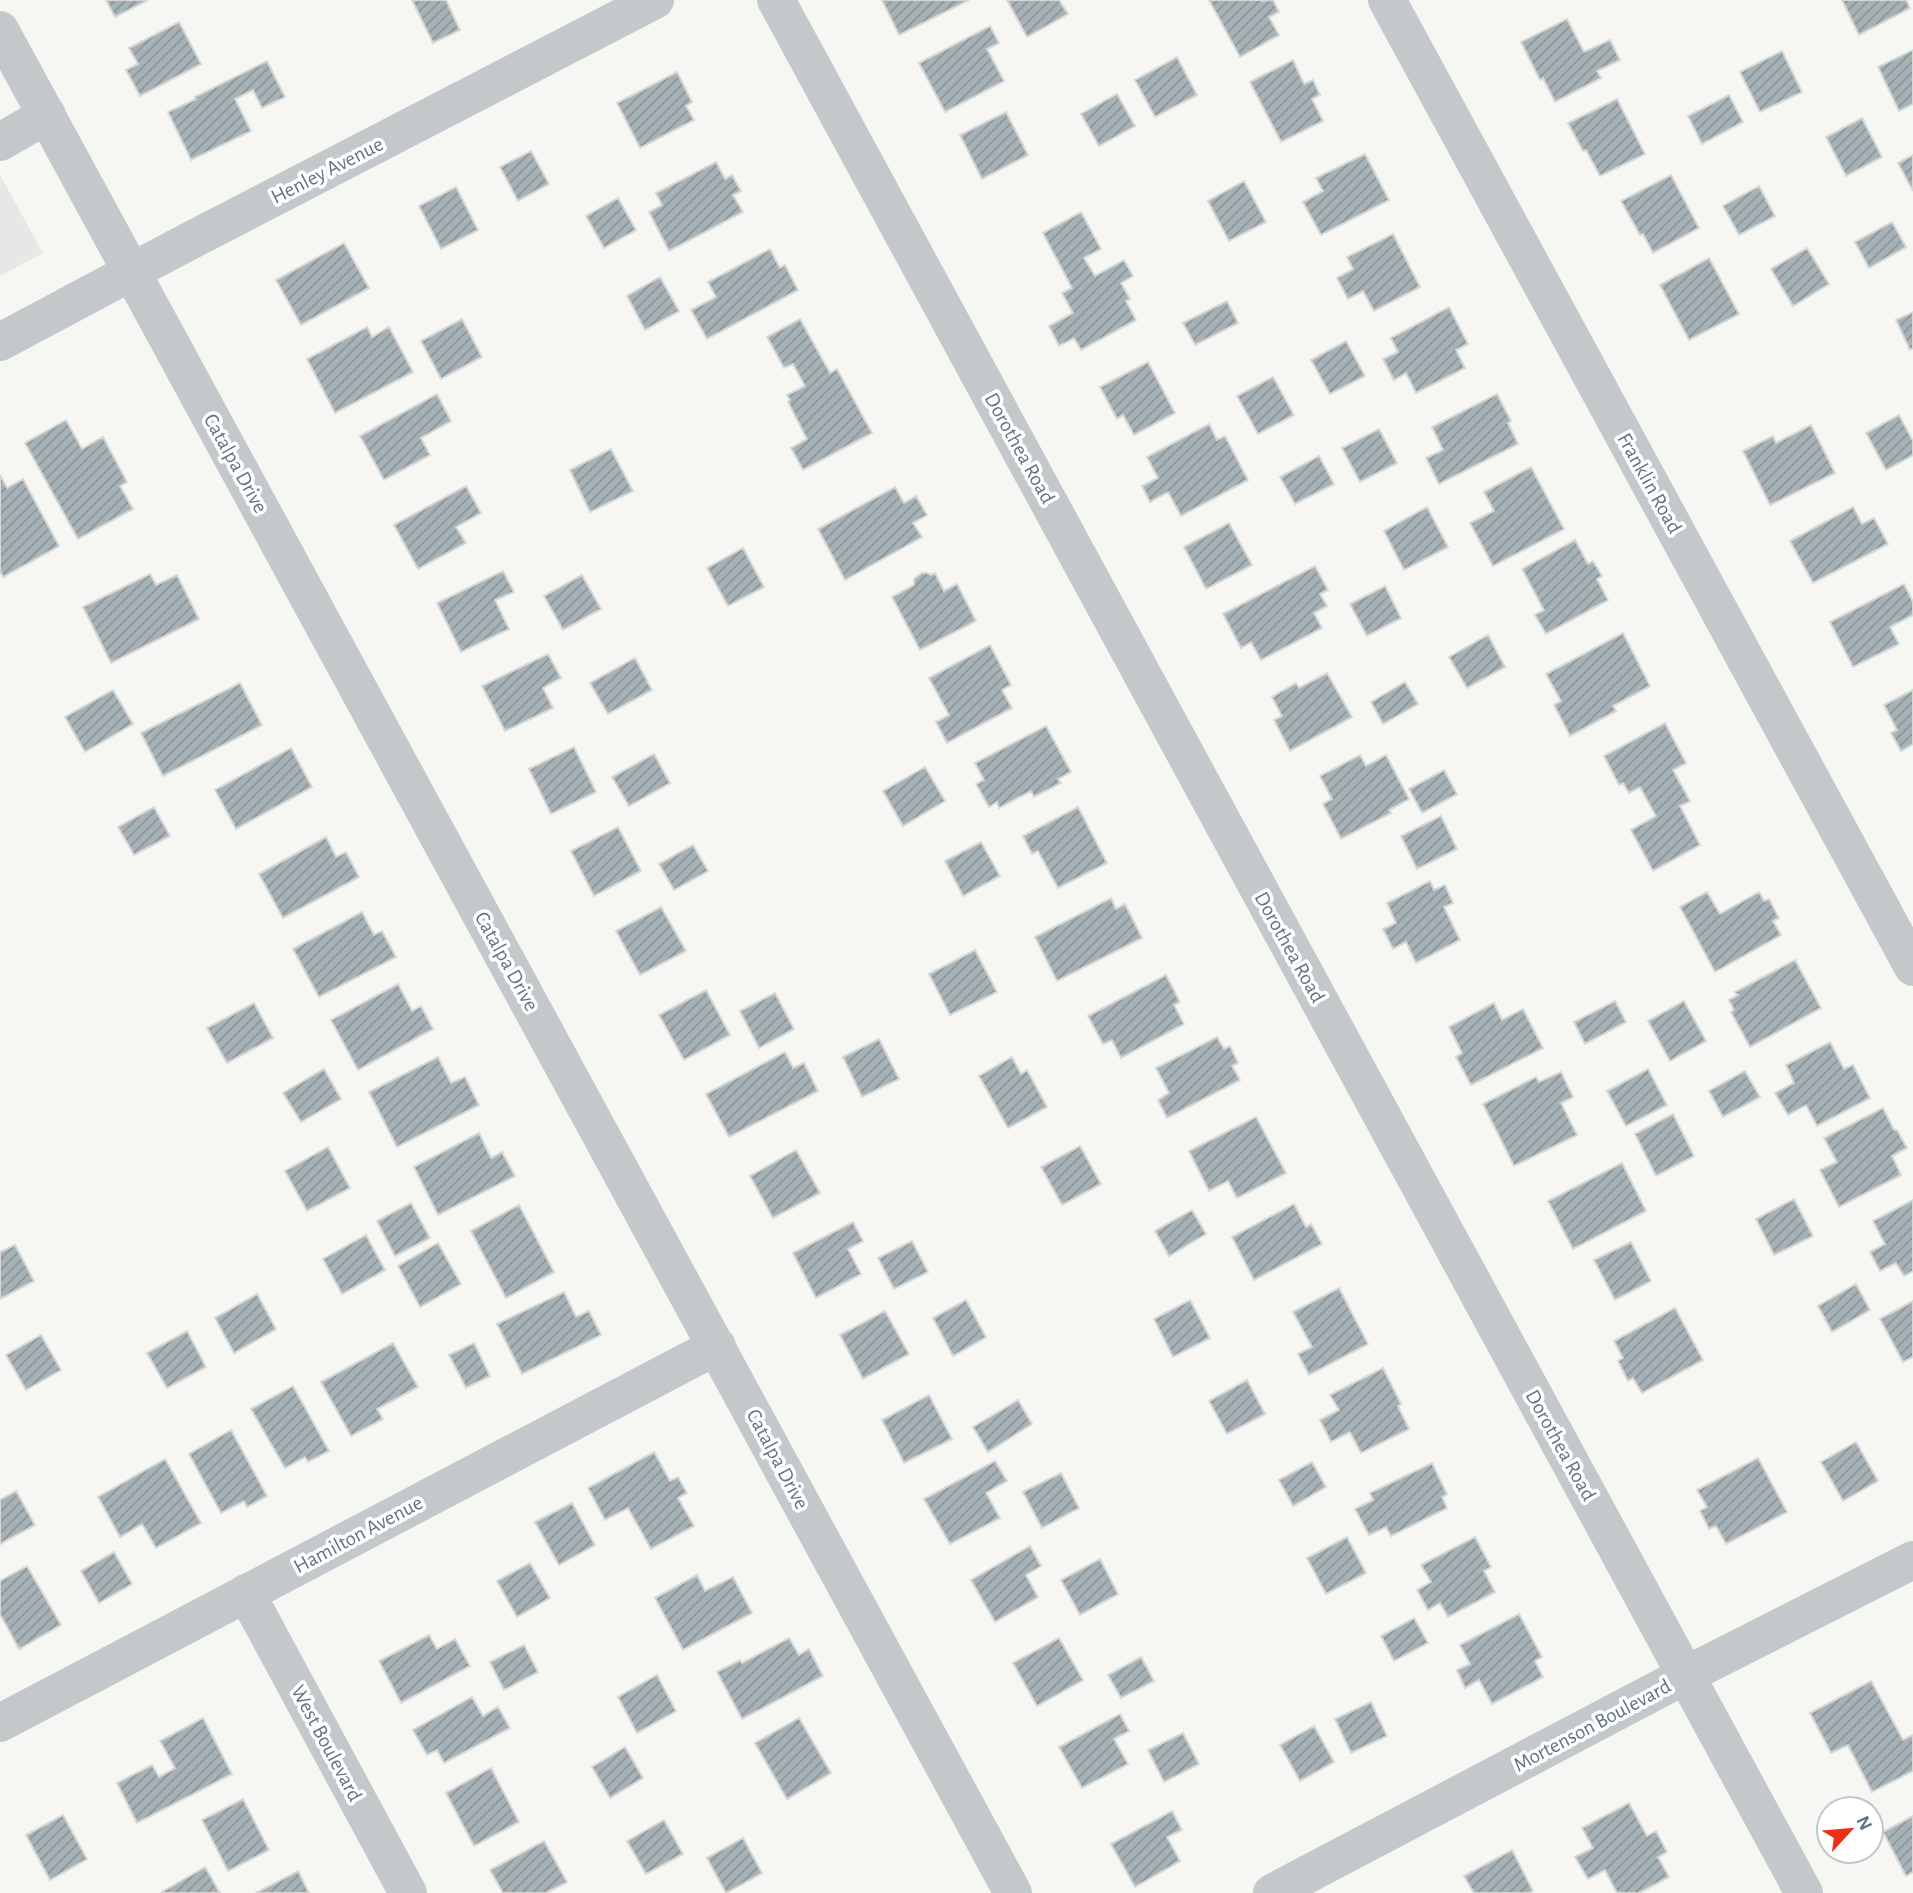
<svg xmlns="http://www.w3.org/2000/svg" width="1913" height="1893" viewBox="0 0 1913 1893" font-family="'Alegreya Sans',sans-serif">
<style>
.built{fill:#e7e7e5}
.building{fill:url(#building-hatch);stroke:#d7d7d5;stroke-width:2}
.lines{fill:none;stroke-linecap:round;stroke-linejoin:round}
.minor{stroke:#c3c8ca;stroke-width:38}
.labels{text-anchor:middle;stroke-width:7;stroke-linejoin:round;paint-order:stroke}
.street-label{font-size:21px;fill:#5f767f;stroke:#fff}
</style>
<defs>
<pattern id="building-hatch" width="6" height="6" patternUnits="userSpaceOnUse" patternTransform="scale(1.75)"><rect width="6" height="6" fill="#a6b2b6"/><path d="M-1 1l2-2M0 6l6-6M5 7l2-2" fill="none" stroke="#8a9599"/></pattern>
</defs>
<rect width="100%" height="100%" fill="#f6f6f2"/>
<path class="built" d="M0,175l43,78 -43,23z"/>
<path class="building" d="M106,0h42l-33,17z
M412,0h34l14,30 -27,13z
M882,0h87l-70,35z
M1007,0h52l9,14 -41,23z
M1209,0h52l1,1 11,-1 6,12 -10,5 10,18 -39,22z
M1842,0h64l4,8 -51,27z
M1567,19l17,33 26,-12 10,20 -23,11 4,7 -46,24 -12,-24 -3,2 -19,-38z
M179,22l22,42 -61,32 -14,-26 12,-6 -9,-16z
M990,26l9,17 -12,6 17,32 -59,31 -26,-49z
M1913,50v54l-14,7 -21,-44z
M1782,51l20,41 -42,20 -20,-40z
M1177,57l20,38 -42,22 -20,-37z
M1293,60l11,24 9,-4 7,15 -8,4 11,22 -42,21 -31,-60z
M267,61l18,36 -23,11 -9,-18 -18,9 16,32 -60,29 -23,-48 28,-13 -1,-2z
M677,72l15,30 -6,4 8,14 -54,28 -23,-45z
M1117,94l18,32 -36,20 -18,-32z
M1729,95l14,27 -41,22 -14,-28z
M1617,99l28,55 -45,22 -14,-26 -3,1 -15,-28z
M1006,112l22,43 -46,24 -22,-44z
M1862,118l20,39 -36,19 -20,-39z
M531,151l18,33 -31,17 -18,-34z
M1365,154l24,46 -68,35 -18,-33 20,-11 -7,-13z
M1913,155v36l-15,-28z
M716,162l9,17 7,-4 9,16 -8,4 10,17 -74,39 -20,-39 13,-7 -6,-12z
M1671,175l28,53 -46,25 -10,-19 -3,1 -19,-34z
M1244,181l22,41 -37,19 -21,-40z
M1759,186l16,30 -36,19 -16,-29z
M456,187l22,43 -37,19 -22,-43z
M618,198l18,32 -32,18 -18,-32z
M1081,212l20,37 -17,9 11,18 29,-16 9,16 -12,7 9,16 -4,2 10,19 -55,30 -7,-12 -15,8 -10,-20 24,-13 -11,-20 10,-5 -29,-55z
M1892,222l14,25 -37,21 -14,-26z
M1393,234l27,53 -46,24 -11,-20 -15,8 -11,-21 16,-9 -6,-12z
M344,243l25,45 -68,37 -25,-45z
M1807,248l22,36 -36,22 -22,-37z
M770,249l10,19 5,-3 13,25 -91,49 -16,-29 25,-13 -8,-15z
M1709,258l30,56 -50,26 -29,-55z
M660,277l19,34 -34,19 -18,-34z
M1227,301l11,22 -43,22 -12,-22z
M1449,307l19,37 -12,6 9,18 -49,25 -10,-20 -12,7 -11,-21 15,-7 -7,-14z
M1913,312v36l-3,2 -14,-30z
M462,319l20,38 -41,22 -20,-38z
M800,319l30,54 7,-4 35,64 -69,37 -12,-22 16,-9 -19,-37 2,-2 -3,-5 18,-9 -12,-22 -9,4 -17,-31z
M367,327l5,10 17,-10 24,45 -78,41 -28,-54z
M1346,341l19,35 -35,18 -19,-34z
M1148,362l27,51 -41,22 -11,-20 -6,4 -17,-32z
M1273,377l21,38 -36,19 -21,-38z
M437,394l14,27 -30,17 9,17 -46,25 -24,-44z
M1497,394l14,27 -3,2 10,21 -79,40 -13,-26 17,-8 -11,-23z
M1899,415l14,26v14l-27,15 -20,-37z
M66,420l16,29 21,-12 24,45 -7,4 13,23 -55,30 -53,-96z
M1209,424l8,16 8,-4 23,44 -67,36 -13,-24 -18,10 -8,-16 16,-8 -11,-21z
M1811,425l24,48 -65,32 -27,-54 30,-15 3,7z
M1379,429l18,34 -37,19 -18,-34z
M611,449l22,42 -43,21 -20,-42z
M1319,456l15,28 -39,20 -15,-27z
M1531,467l33,62 -71,37 -23,-43 24,-12 -10,-19z
M0,475l7,13 16,-9 36,67 -56,31 -3,-6z
M466,486l15,27 -25,14 10,16 -48,26 -24,-44z
M895,487l9,16 12,-7 11,19 -14,8 9,14 -77,43 -27,-51z
M1427,507l21,40 -44,23 -20,-39z
M1853,507l9,17 12,-6 14,26 -75,39 -23,-42z
M1229,523l23,42 -46,24 -22,-42z
M1575,540l13,24 5,-3 9,15 -5,3 11,21 -62,34 -11,-19 9,-5 -22,-41z
M743,548l21,39 -36,19 -21,-38z
M1315,566l13,24 -8,4 7,12 -13,7 8,15 -61,32 -10,-18 -10,6 -18,-34z
M503,571l11,21 -19,8 14,29 -48,23 -24,-49z
M922,573h5l4,2 4,-2 9,18 13,-7 19,37 -56,29 -28,-53 22,-12v-6z
M150,574l6,11 21,-10 22,44 -88,44 -28,-56z
M582,575l19,34 -38,21 -19,-34z
M1904,584l9,18v13l-23,12 9,17 -46,23 -23,-45z
M1385,586l16,32 -34,18 -17,-32z
M1623,633l27,53 -37,20 3,5 -46,25 -16,-31 7,-4 -15,-27z
M1488,635l17,32 -38,21 -18,-31z
M990,645l21,40 -9,5 10,18 -65,35 -11,-21 13,-7 -20,-37z
M548,654l13,24 -18,10 10,20 -48,23 -23,-45z
M635,658l17,32 -44,24 -18,-31z
M1327,673l25,44 -62,34 -16,-31 8,-4 -10,-19 24,-14 3,5z
M1405,682l13,22 -35,20 -12,-22z
M240,683l22,42 -99,51 -22,-43z
M113,690l20,34 -48,28 -20,-35z
M1913,690v54l-12,7 -10,-18 6,-3 -13,-25z
M1665,723l21,40 -13,7 17,31 -10,5 20,39 -47,26 -22,-41 25,-14 -16,-29 -11,6 -6,-10 -4,2 -15,-29z
M1046,726l25,46 -13,7 3,4 -27,14 -3,-6 -32,17 -2,-6 -8,5 -13,-23 8,-4 -9,-17z
M574,747l22,45 -45,22 -22,-45z
M291,748l21,39 -76,42 -21,-39z
M654,754l16,29 -41,23 -17,-29z
M1360,755l6,11 20,-11 23,44 -20,11 2,3 -50,26 -18,-35 9,-5 -12,-23z
M925,767l20,34 -42,25 -20,-35z
M1444,770l13,24 -35,19 -13,-24z
M154,807l16,29 -36,19 -16,-28z
M1078,807l29,56 -49,25 -20,-37 -6,3 -9,-18z
M1441,816l16,33 -40,20 -16,-33z
M618,827l23,44 -47,25 -23,-45z
M326,837l10,20 10,-5 13,25 -76,41 -24,-44z
M981,842l19,34 -37,20 -18,-35z
M693,845l15,26 -34,19 -15,-26z
M1430,881l4,9 11,-5 8,18 -9,4 16,33 -44,23 -10,-21 -13,7 -10,-20 13,-6 -9,-20z
M1707,892l13,22 39,-22 5,9 5,-2 10,19 -6,3 8,14 -66,37 -35,-65z
M1111,898l5,11 9,-5 17,34 -85,43 -22,-44z
M661,907l25,44 -46,24 -24,-44z
M362,912l12,23 8,-4 14,26 -77,40 -26,-48z
M975,950l22,42 -47,23 -21,-41z
M1795,960l26,48 -71,39 -19,-35 3,-2 -5,-10 9,-5 -3,-3z
M1166,975l14,27 -6,3 10,19 -63,34 -9,-18 -9,4 -15,-28z
M398,984l14,27 9,-5 12,23 -75,41 -27,-50z
M706,990l24,45 -46,25 -25,-45z
M775,993l19,36 -35,19 -19,-37z
M1615,1001l11,21 -41,22 -11,-22z
M1684,1001l22,40 -36,20 -22,-40z
M254,1003l19,35 -46,25 -20,-35z
M1494,1003l8,17 21,-11 20,39 -72,37 -15,-28 6,-4 -13,-26z
M1217,1037l7,12 6,-3 8,17 -6,3 8,14 -73,38 -9,-18 11,-7 -13,-25z
M879,1039l20,40 -37,18 -19,-40z
M1830,1042l14,27 9,-4 17,33 -53,28 -11,-21 -18,10 -13,-22 19,-10 -8,-18z
M785,1052l8,16 11,-5 14,28 -89,46 -23,-43z
M438,1057l13,26 14,-6 14,28 -82,42 -28,-55z
M1012,1057l9,17 6,-4 20,37 -39,21 -29,-52z
M324,1069l17,30 -40,23 -18,-29z
M1648,1069l19,36 -41,21 -19,-35z
M1745,1071l15,26 -37,20 -14,-26z
M1561,1072l12,25 -12,6 16,32 -63,31 -31,-62 53,-27 3,5z
M1883,1108l11,22h3l10,18 -15,8 9,19 -62,32 -19,-37 17,-8 -13,-24z
M1673,1114l21,42 -38,20 -21,-42z
M1256,1117l30,56 -49,25 -9,-17 -19,10 -20,-40z
M479,1133l12,25 11,-6 13,24 -77,39 -24,-48z
M1080,1146l21,38 -39,21 -21,-38z
M328,1147l22,41 -43,23 -22,-40z
M796,1150l24,43 -47,25 -23,-42z
M1622,1163l24,48 -73,38 -25,-48z
M1794,1199l19,37 -39,19 -18,-36z
M1913,1200v71l-9,5 -8,-13 -16,8 -10,-19 15,-8 -12,-23z
M411,1203l19,35 -35,18 -18,-35z
M1294,1204l12,23 5,-3 11,20 -68,36 -22,-43z
M519,1205l35,67 -48,26 -35,-67z
M1192,1210l14,24 -37,22 -14,-25z
M853,1222l10,19 -15,8 13,25 -45,24 -23,-45z
M366,1235l19,35 -43,24 -19,-35z
M912,1241l16,31 -34,17 -16,-31z
M1631,1242l20,39 -36,19 -21,-40z
M438,1243l23,41 -41,23 -22,-41z
M15,1245l19,36 -34,18v-47z
M1856,1284l14,26 -38,22 -14,-26z
M1339,1288l29,56 -59,31 -11,-21 14,-7 -19,-35z
M564,1292l12,25 13,-6 12,24 -79,39 -25,-50z
M257,1294l19,35 -42,24 -19,-35z
M966,1300l20,37 -33,19 -20,-38z
M1190,1300l20,38 -37,19 -19,-38z
M1913,1301v56l-10,5 -23,-43z
M1675,1308l28,52 -61,33 -9,-15 -5,3 -10,-20 5,-3 -9,-17z
M885,1311l24,43 -46,25 -23,-44z
M187,1331l19,36 -39,21 -20,-35z
M41,1335l20,35 -35,20 -20,-35z
M393,1343l25,44 -41,22 6,10 -32,17 -30,-54z
M474,1343l16,33 -24,12 -17,-33z
M1383,1368l18,36 -3,2 11,23 -48,24 -11,-21 -19,10 -11,-22 19,-10 -9,-15z
M1247,1380l18,34 -38,20 -18,-33z
M293,1386l36,65 -21,11 -3,-5 -20,11 -34,-59z
M929,1395l23,44 -48,24 -22,-43z
M1018,1400l14,24 -44,28 -15,-25z
M231,1430l36,66 -20,11 -3,-6 -23,12 -32,-59z
M1856,1442l22,39 -35,20 -22,-39z
M654,1452l16,29 8,-4 9,16 -9,5 16,28 -43,23 -23,-41 -23,12 -17,-32z
M1758,1458l29,54 -61,32 -10,-18 -7,3 -9,-18 7,-4 -10,-17z
M165,1459l36,64 -45,25 -14,-24 -22,13 -22,-40z
M995,1461l12,20 -21,12 14,25 -50,26 -26,-45z
M1312,1462l14,25 -33,19 -14,-26z
M1432,1463l15,31 -5,3 5,11 -56,28 -5,-9 -17,8 -14,-26 18,-9 -3,-7z
M1061,1473l18,35 -37,20 -19,-36z
M16,1491l19,34 -35,19v-44z
M572,1503l23,42 -36,20 -24,-43z
M1347,1537l19,36 -40,21 -19,-36z
M1475,1537l16,30 -7,4 11,21 -47,25 -8,-14 -12,7 -11,-20 14,-8 -10,-17z
M1030,1546l11,20 -15,9 12,22 -43,25 -24,-42z
M114,1552l18,32 -33,19 -18,-32z
M1100,1559l18,35 -38,21 -19,-35z
M530,1563l20,35 -33,19 -20,-36z
M27,1566l34,59 -42,24 -19,-35v-33z
M697,1575l8,16 28,-14 19,36 -69,37 -28,-52z
M1519,1614l23,43 -7,4 8,16 -51,27 -13,-24 -14,8 -8,-18 13,-6 -10,-19z
M1414,1618l14,25 -34,18 -13,-25z
M429,1635l8,14 18,-10 15,27 -69,37 -22,-42z
M789,1638l10,17 10,-6 14,27 -81,43 -25,-47 23,-12 2,3z
M1059,1638l24,42 -46,26 -24,-43z
M524,1645l14,27 -34,18 -14,-28z
M1141,1657l13,24 -33,17 -13,-23z
M657,1675l19,36 -39,22 -19,-36z
M1871,1681l32,59 10,-5v36l-41,21 -24,-47 -17,8 -21,-40z
M472,1697l11,19 15,-9 12,21 -66,35 -7,-13 -10,5 -14,-25z
M1371,1702l16,34 -36,17 -16,-34z
M1120,1714l9,17 -15,8 14,25 -46,24 -23,-41z
M203,1718l29,56 -95,49 -20,-40 35,-18 7,12 16,-9 -15,-27z
M799,1718l32,55 -44,26 -32,-56z
M1314,1726l20,36 -34,19 -20,-36z
M1183,1733l16,31 -35,18 -16,-32z
M625,1747l18,31 -33,20 -18,-31z
M491,1768l28,54 -45,24 -28,-53z
M243,1799l26,51 -41,21 -26,-51z
M1629,1803l18,33 9,-5 11,21 -9,5 11,20 -30,16h-22l-12,-23 -17,9 -13,-22 18,-9 -11,-20z
M1172,1811l10,19 -15,7 13,24 -45,26 -24,-43z
M63,1815l24,44 -37,21 -24,-45z
M1913,1816v56l-7,4 -23,-44z
M664,1820l19,34 -37,20 -19,-33z
M743,1838l19,35 -36,20 -19,-35z
M544,1841l23,41 -21,11h-43l-13,-23z
M1512,1850l21,41 -4,2h-55l-10,-17z
M205,1867l15,26h-57l-1,-1z
M298,1871l11,22h-53z"/>
<g class="lines">
<path class="minor" d="M776,0l1028,1893
M1387,0l526,967
M0,30l1013,1863
M0,142l47,-27
M0,342l180,-96 475,-246
M246,1593l162,300
M0,1723l717,-377
M1272,1893l414,-218 227,-115"/>
</g>
<g class="labels">
<g class="street-label">
<text transform="translate(327 170) rotate(-27)" y="7">Henley Avenue</text>
<text transform="translate(1020 448) rotate(61)" y="7">Dorothea Road</text>
<text transform="translate(236 463) rotate(61)" y="7">Catalpa Drive</text>
<text transform="translate(1650 483) rotate(61)" y="7">Franklin Road</text>
<text transform="translate(1290 947) rotate(61)" y="7">Dorothea Road</text>
<text transform="translate(507 961) rotate(61)" y="7">Catalpa Drive</text>
<text transform="translate(1561 1445) rotate(61)" y="7">Dorothea Road</text>
<text transform="translate(778 1459) rotate(62)" y="7">Catalpa Drive</text>
<text transform="translate(358 1534) rotate(-28)" y="7">Hamilton Avenue</text>
<text transform="translate(1592 1725) rotate(-28)" y="7">Mortenson Boulevard</text>
<text transform="translate(327 1743) rotate(62)" y="7">West Boulevard</text>
</g>
</g>
<g transform="translate(1850 1830) rotate(64)"><circle r="33" fill="#ffffff" stroke="#bfc8cc" stroke-width="2"/>
<path d="M0-5L12 26L0 18L-12 26Z" fill="#ef2e19"/>
<text y="-10" font-size="19" font-weight="bold" text-anchor="middle" fill="#5f767f">N</text>
</g>
</svg>
